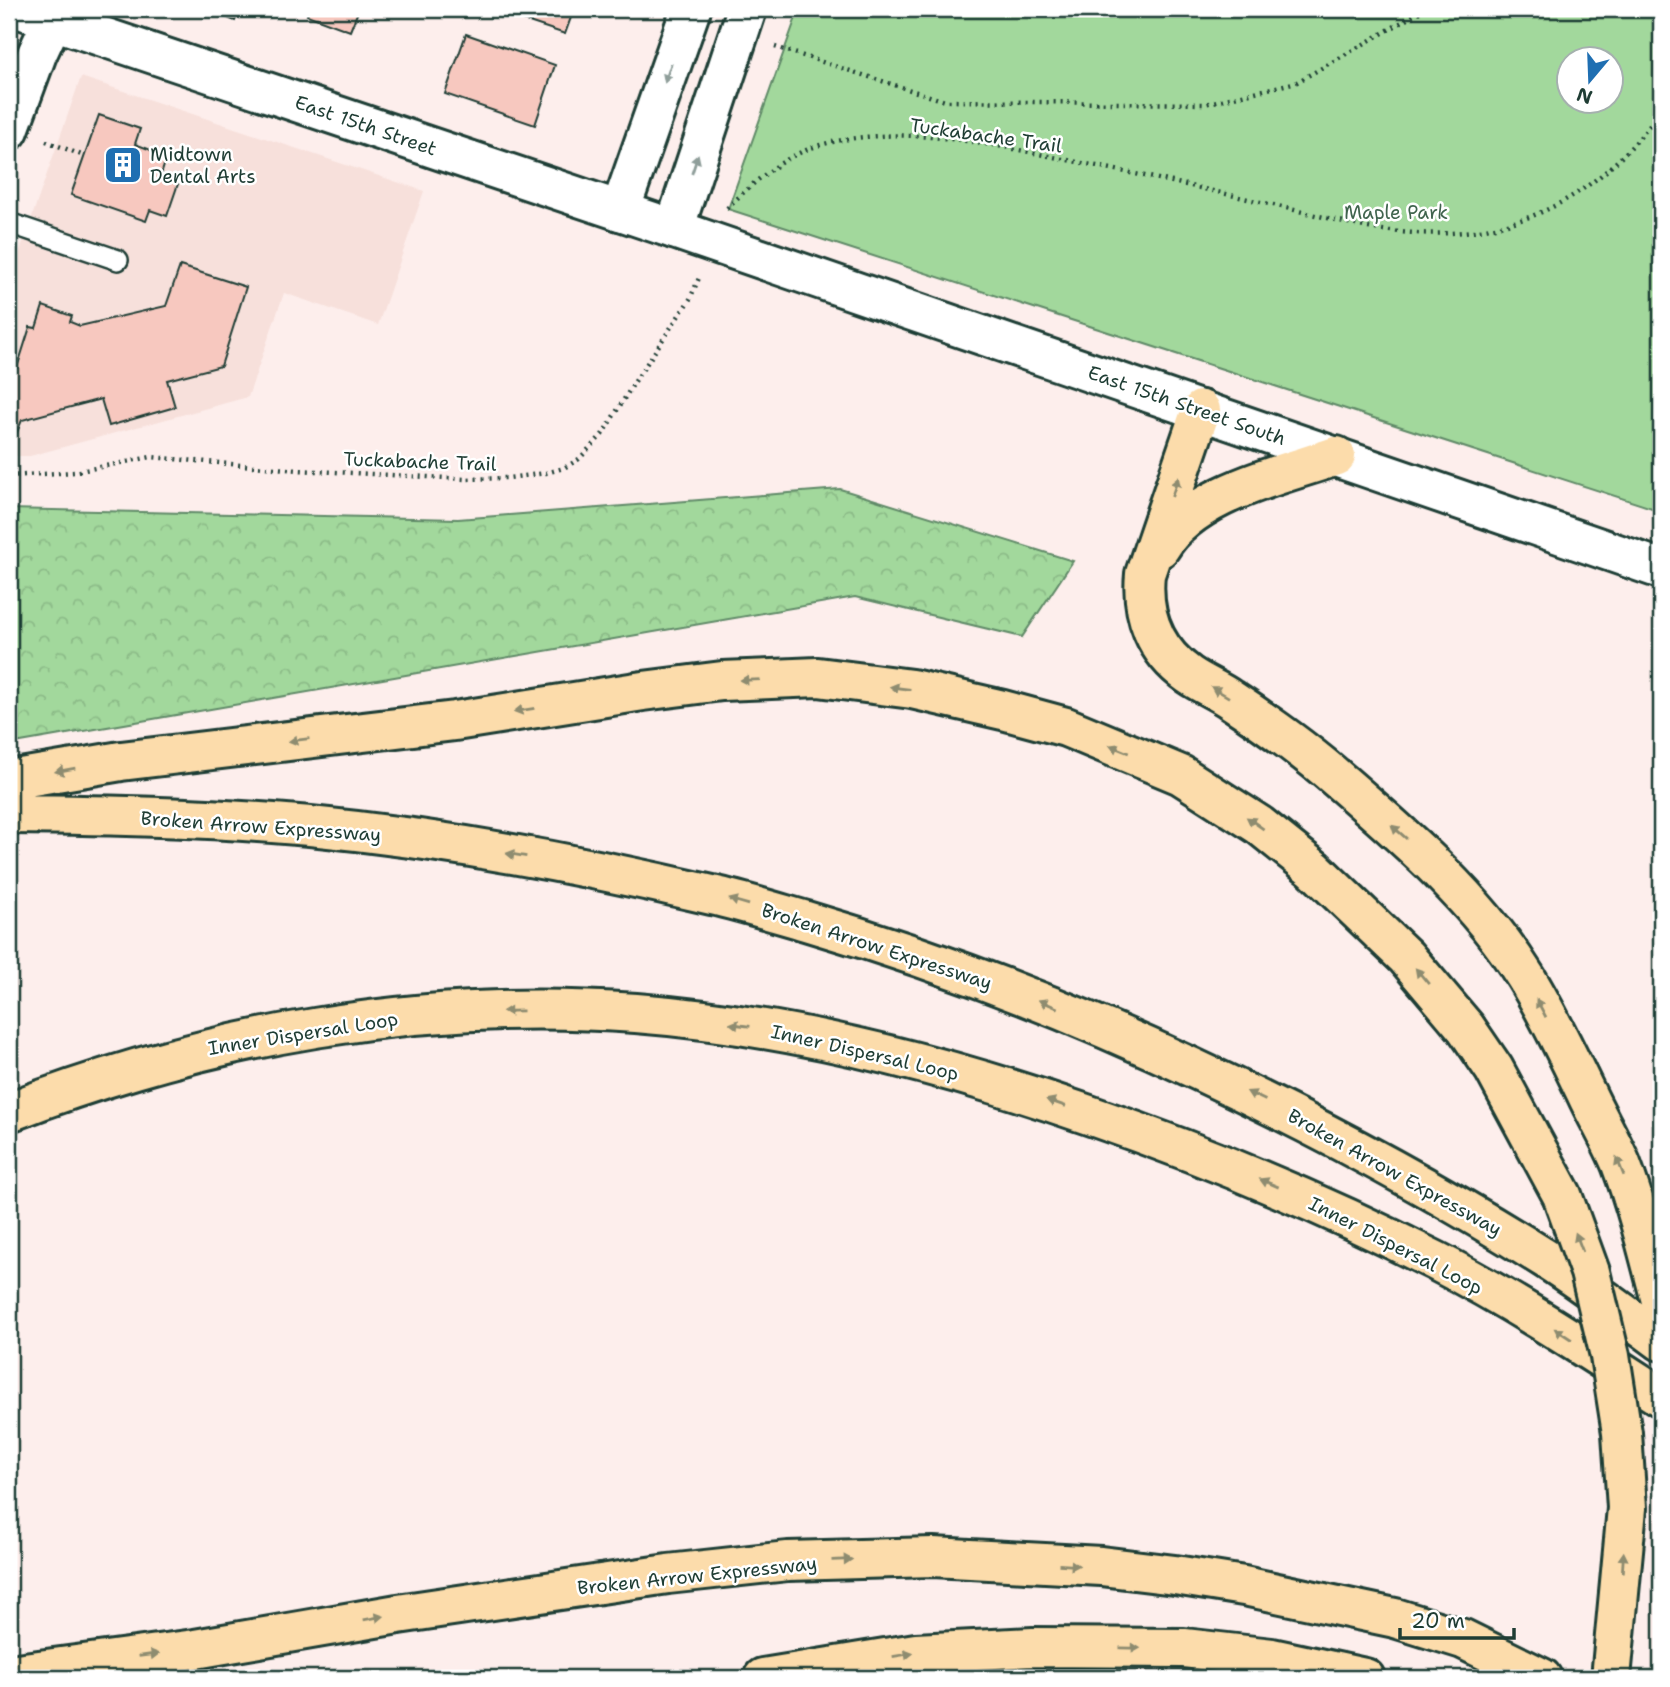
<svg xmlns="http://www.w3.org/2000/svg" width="1670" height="1687" viewBox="0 0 1670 1687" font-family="'Shantell Sans',sans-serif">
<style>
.built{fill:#f7e0db}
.forest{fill:url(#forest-crowns);stroke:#608a68;stroke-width:2}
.green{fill:#a2d89c;stroke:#608a68;stroke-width:2;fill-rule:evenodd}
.building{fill:#f7c8bf;stroke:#1f3d34;stroke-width:2}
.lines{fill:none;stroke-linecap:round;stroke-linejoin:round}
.service-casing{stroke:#1f3d34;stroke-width:24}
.minor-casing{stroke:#1f3d34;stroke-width:44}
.tertiary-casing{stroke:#1f3d34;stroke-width:44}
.secondary-casing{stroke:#1f3d34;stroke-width:44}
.primary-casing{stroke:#1f3d34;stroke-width:44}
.motorway-casing{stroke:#1f3d34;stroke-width:44}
.path{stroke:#1f3d34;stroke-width:4.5;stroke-dasharray:2 5;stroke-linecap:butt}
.service{stroke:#fff;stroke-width:19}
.minor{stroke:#fff;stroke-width:38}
.tertiary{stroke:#fff;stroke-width:38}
.secondary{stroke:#fff;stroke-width:38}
.primary{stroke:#fcdcab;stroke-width:38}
.motorway{stroke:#fcdcab;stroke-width:38}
.motorway-bridge-casing{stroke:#1f3d34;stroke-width:44;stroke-linecap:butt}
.motorway-bridge{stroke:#fcdcab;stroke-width:38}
.oneway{fill:#8f9e9a}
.oneway2{fill:#8e8c70}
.labels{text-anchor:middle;stroke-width:5;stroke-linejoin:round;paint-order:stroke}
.street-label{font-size:19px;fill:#1f3d34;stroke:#fff}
.poi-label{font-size:19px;fill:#1f3d34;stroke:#fff;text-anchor:start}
.park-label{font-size:19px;fill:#40644e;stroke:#fff}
</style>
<defs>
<pattern id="forest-crowns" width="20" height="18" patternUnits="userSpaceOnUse" patternTransform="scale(1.75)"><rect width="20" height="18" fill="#a2d89c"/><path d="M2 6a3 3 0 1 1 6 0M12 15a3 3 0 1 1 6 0" fill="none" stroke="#8bba87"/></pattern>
</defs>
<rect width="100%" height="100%" fill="#fdeeec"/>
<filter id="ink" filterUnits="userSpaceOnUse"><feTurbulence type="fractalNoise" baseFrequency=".0143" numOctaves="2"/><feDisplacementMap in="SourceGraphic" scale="14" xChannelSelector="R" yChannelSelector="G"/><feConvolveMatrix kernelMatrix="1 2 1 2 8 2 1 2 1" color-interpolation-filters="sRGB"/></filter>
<g filter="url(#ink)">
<path class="built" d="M81,77l343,114 -46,134 -94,-32 -36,104 -218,59h-21v-174z"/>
<path class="forest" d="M840,489l233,72 -51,76 -167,-40 -846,147v-235l449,10z"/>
<path class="green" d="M799,9h862v502l-933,-302zM1568,60h42v42h-42z"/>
<path class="building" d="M205,9h45l-2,5 -9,-3 -4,10z
M309,9h50l-9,22 -43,-16z
M490,9h84l-9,25z
M466,34l89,31 -20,60 -90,-31z
M99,115l41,14 -5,15 32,12 -6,19 18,6 -12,35 -17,-6 -4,11 -75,-26z
M180,266l66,21 -25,79 -54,14 8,27 -66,19 -8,-27 -79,21 -7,17 -6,-2v-70l8,3 13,-41 6,1 7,-22 29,10 -2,6 10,4 86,-20z"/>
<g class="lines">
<defs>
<path id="service" d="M9,223l109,37"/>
<path id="minor" d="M9,130l28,-76 21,-45"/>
<path id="tertiary" d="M620,211l71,-202
M674,229l73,-220"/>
<path id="secondary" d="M20,9l654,220 987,340"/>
<path id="primary" d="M1201,410l-56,164c-4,41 10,77 44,101 13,9 28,15 41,24 38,25 76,52 110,82 67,58 138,119 185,195 23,37 42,78 61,117 11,24 25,47 35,71 17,45 28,91 40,137
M1160,548c33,-55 119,-72 176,-92"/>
<path id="motorway" d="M9,780l112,-19 334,-40 188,-30 79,-10 96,-4 94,12 91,21 63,17 115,48 78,50 55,44 92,88 60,71
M9,814c100,1 201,3 301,12 135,13 270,38 402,69 31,7 63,17 94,26 102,30 202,66 300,108 155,67 296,140 440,230 39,25 77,54 115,82
M9,1112c199,-77 413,-115 627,-99 155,12 307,51 453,102 119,41 235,89 347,146 78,40 152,89 225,136
M9,1674l186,-25 203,-35 270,-40 120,-13 145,-4 168,9 74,9 69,11 151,32 68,21 79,39
M763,1678l153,-25 117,-6 151,1 88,10 93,20"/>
</defs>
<use href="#service" class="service-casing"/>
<use href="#minor" class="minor-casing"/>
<use href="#tertiary" class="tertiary-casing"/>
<use href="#secondary" class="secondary-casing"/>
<use href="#primary" class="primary-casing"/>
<use href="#motorway" class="motorway-casing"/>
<path class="path" d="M775,47l170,54 260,3 92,-22 128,-73
M46,141l38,15
M727,208c28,-27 58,-54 97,-64 86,-22 183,4 268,21 93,19 184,40 276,63 125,20 217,-14 293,-117
M9,476l66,-4 76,-15 147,13 167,9 44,-1 37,-5 18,-5 15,-9 23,-24 35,-57 53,-79 9,-21"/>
<use href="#service" class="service"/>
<use href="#minor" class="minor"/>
<use href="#tertiary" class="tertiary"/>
<use href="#secondary" class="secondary"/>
<use href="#primary" class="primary"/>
<use href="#motorway" class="motorway"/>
<defs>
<path id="motorway-bridge" d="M1466,1028l28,41 68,126 28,77 20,84 12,77 5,75 -16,170"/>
</defs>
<use href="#motorway-bridge" class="motorway-bridge-casing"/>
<use href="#motorway-bridge" class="motorway-bridge"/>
</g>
<defs><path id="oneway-solid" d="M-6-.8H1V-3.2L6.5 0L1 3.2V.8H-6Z" transform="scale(1.75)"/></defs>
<g class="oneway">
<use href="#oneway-solid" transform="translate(668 73) rotate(109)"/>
<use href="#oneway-solid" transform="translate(695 164) rotate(-72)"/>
</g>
<g class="oneway2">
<use href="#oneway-solid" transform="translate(1175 487) rotate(-71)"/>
<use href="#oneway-solid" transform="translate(750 680) rotate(178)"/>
<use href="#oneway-solid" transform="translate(900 688) rotate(-173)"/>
<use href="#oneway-solid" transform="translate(1220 692) rotate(-149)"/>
<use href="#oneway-solid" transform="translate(524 710) rotate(171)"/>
<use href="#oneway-solid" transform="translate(299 740) rotate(173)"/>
<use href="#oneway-solid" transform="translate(1119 749) rotate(-158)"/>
<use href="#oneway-solid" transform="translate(65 770) rotate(170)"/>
<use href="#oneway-solid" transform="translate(1255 823) rotate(-145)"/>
<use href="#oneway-solid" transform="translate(1399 832) rotate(-139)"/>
<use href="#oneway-solid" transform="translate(516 855) rotate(-171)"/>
<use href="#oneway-solid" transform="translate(739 902) rotate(-164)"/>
<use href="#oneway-solid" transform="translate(1422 976) rotate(-130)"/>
<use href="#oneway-solid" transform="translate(1048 1004) rotate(-157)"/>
<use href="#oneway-solid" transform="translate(1541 1008) rotate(-118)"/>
<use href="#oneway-solid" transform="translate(513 1011) rotate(179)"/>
<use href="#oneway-solid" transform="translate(740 1025) rotate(-172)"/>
<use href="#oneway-solid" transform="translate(1256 1096) rotate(-154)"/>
<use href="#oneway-solid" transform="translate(1056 1103) rotate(-161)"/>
<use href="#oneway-solid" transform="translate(1620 1166) rotate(-112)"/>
<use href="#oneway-solid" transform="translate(1269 1183) rotate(-157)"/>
<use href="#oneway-solid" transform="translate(1579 1242) rotate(-111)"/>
<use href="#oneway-solid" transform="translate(1563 1334) rotate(-147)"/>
<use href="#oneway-solid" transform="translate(842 1560) rotate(-2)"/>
<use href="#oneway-solid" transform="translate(1623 1562) rotate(-86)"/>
<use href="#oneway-solid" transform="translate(1069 1565) rotate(3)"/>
<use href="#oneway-solid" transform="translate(374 1618) rotate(-10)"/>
<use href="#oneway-solid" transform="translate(1130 1648) rotate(1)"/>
<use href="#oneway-solid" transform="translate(149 1655) rotate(-8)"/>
<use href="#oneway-solid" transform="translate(903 1655) rotate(-9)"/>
</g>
</g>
<defs>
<symbol id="building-square" viewBox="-11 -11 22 22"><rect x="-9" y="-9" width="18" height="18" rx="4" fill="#1f6fb2" stroke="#fff"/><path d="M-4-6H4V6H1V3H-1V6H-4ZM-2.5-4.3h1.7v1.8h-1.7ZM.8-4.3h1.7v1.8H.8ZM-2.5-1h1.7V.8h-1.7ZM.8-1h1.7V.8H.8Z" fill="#fff"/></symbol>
</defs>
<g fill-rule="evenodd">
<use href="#building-square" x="101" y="143" width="44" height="44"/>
</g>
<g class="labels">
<g class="street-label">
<text transform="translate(366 125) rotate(19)" y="7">East 15th Street</text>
<text transform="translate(986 135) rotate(8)" y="7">Tuckabache Trail</text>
<text transform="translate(1187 405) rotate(19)" y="7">East 15th Street South</text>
<text transform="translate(420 461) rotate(2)" y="7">Tuckabache Trail</text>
<text transform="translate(261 826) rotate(4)" y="7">Broken Arrow Expressway</text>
<text transform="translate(877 946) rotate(18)" y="7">Broken Arrow Expressway</text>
<text transform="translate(303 1033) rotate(-9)" y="7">Inner Dispersal Loop</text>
<text transform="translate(865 1052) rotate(13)" y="7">Inner Dispersal Loop</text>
<text transform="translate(1395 1172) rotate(29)" y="7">Broken Arrow Expressway</text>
<text transform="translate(1396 1245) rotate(27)" y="7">Inner Dispersal Loop</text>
<text transform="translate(697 1575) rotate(-6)" y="7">Broken Arrow Expressway</text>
</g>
<g class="poi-label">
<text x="150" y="161">Midtown<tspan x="150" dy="22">Dental Arts</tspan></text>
</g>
<g class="park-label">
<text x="1396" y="219">Maple Park</text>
</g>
</g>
<rect width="1670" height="1687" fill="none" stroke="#fff" stroke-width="35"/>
<rect x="18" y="18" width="1635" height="1652" fill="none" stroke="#1f3d34" stroke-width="2.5" filter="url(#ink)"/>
<g transform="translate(1590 80) rotate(199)"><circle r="33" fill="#ffffff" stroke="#a5b1ae" stroke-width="2"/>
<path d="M0-5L12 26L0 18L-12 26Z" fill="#1f6fb2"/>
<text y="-10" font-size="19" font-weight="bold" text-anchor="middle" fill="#1f3d34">N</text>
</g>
<path d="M1400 1628v10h114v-10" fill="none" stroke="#1f3d34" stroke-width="3.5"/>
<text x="1411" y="1628" font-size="21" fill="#1f3d34" stroke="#ffffff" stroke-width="5" paint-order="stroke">20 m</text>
</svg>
